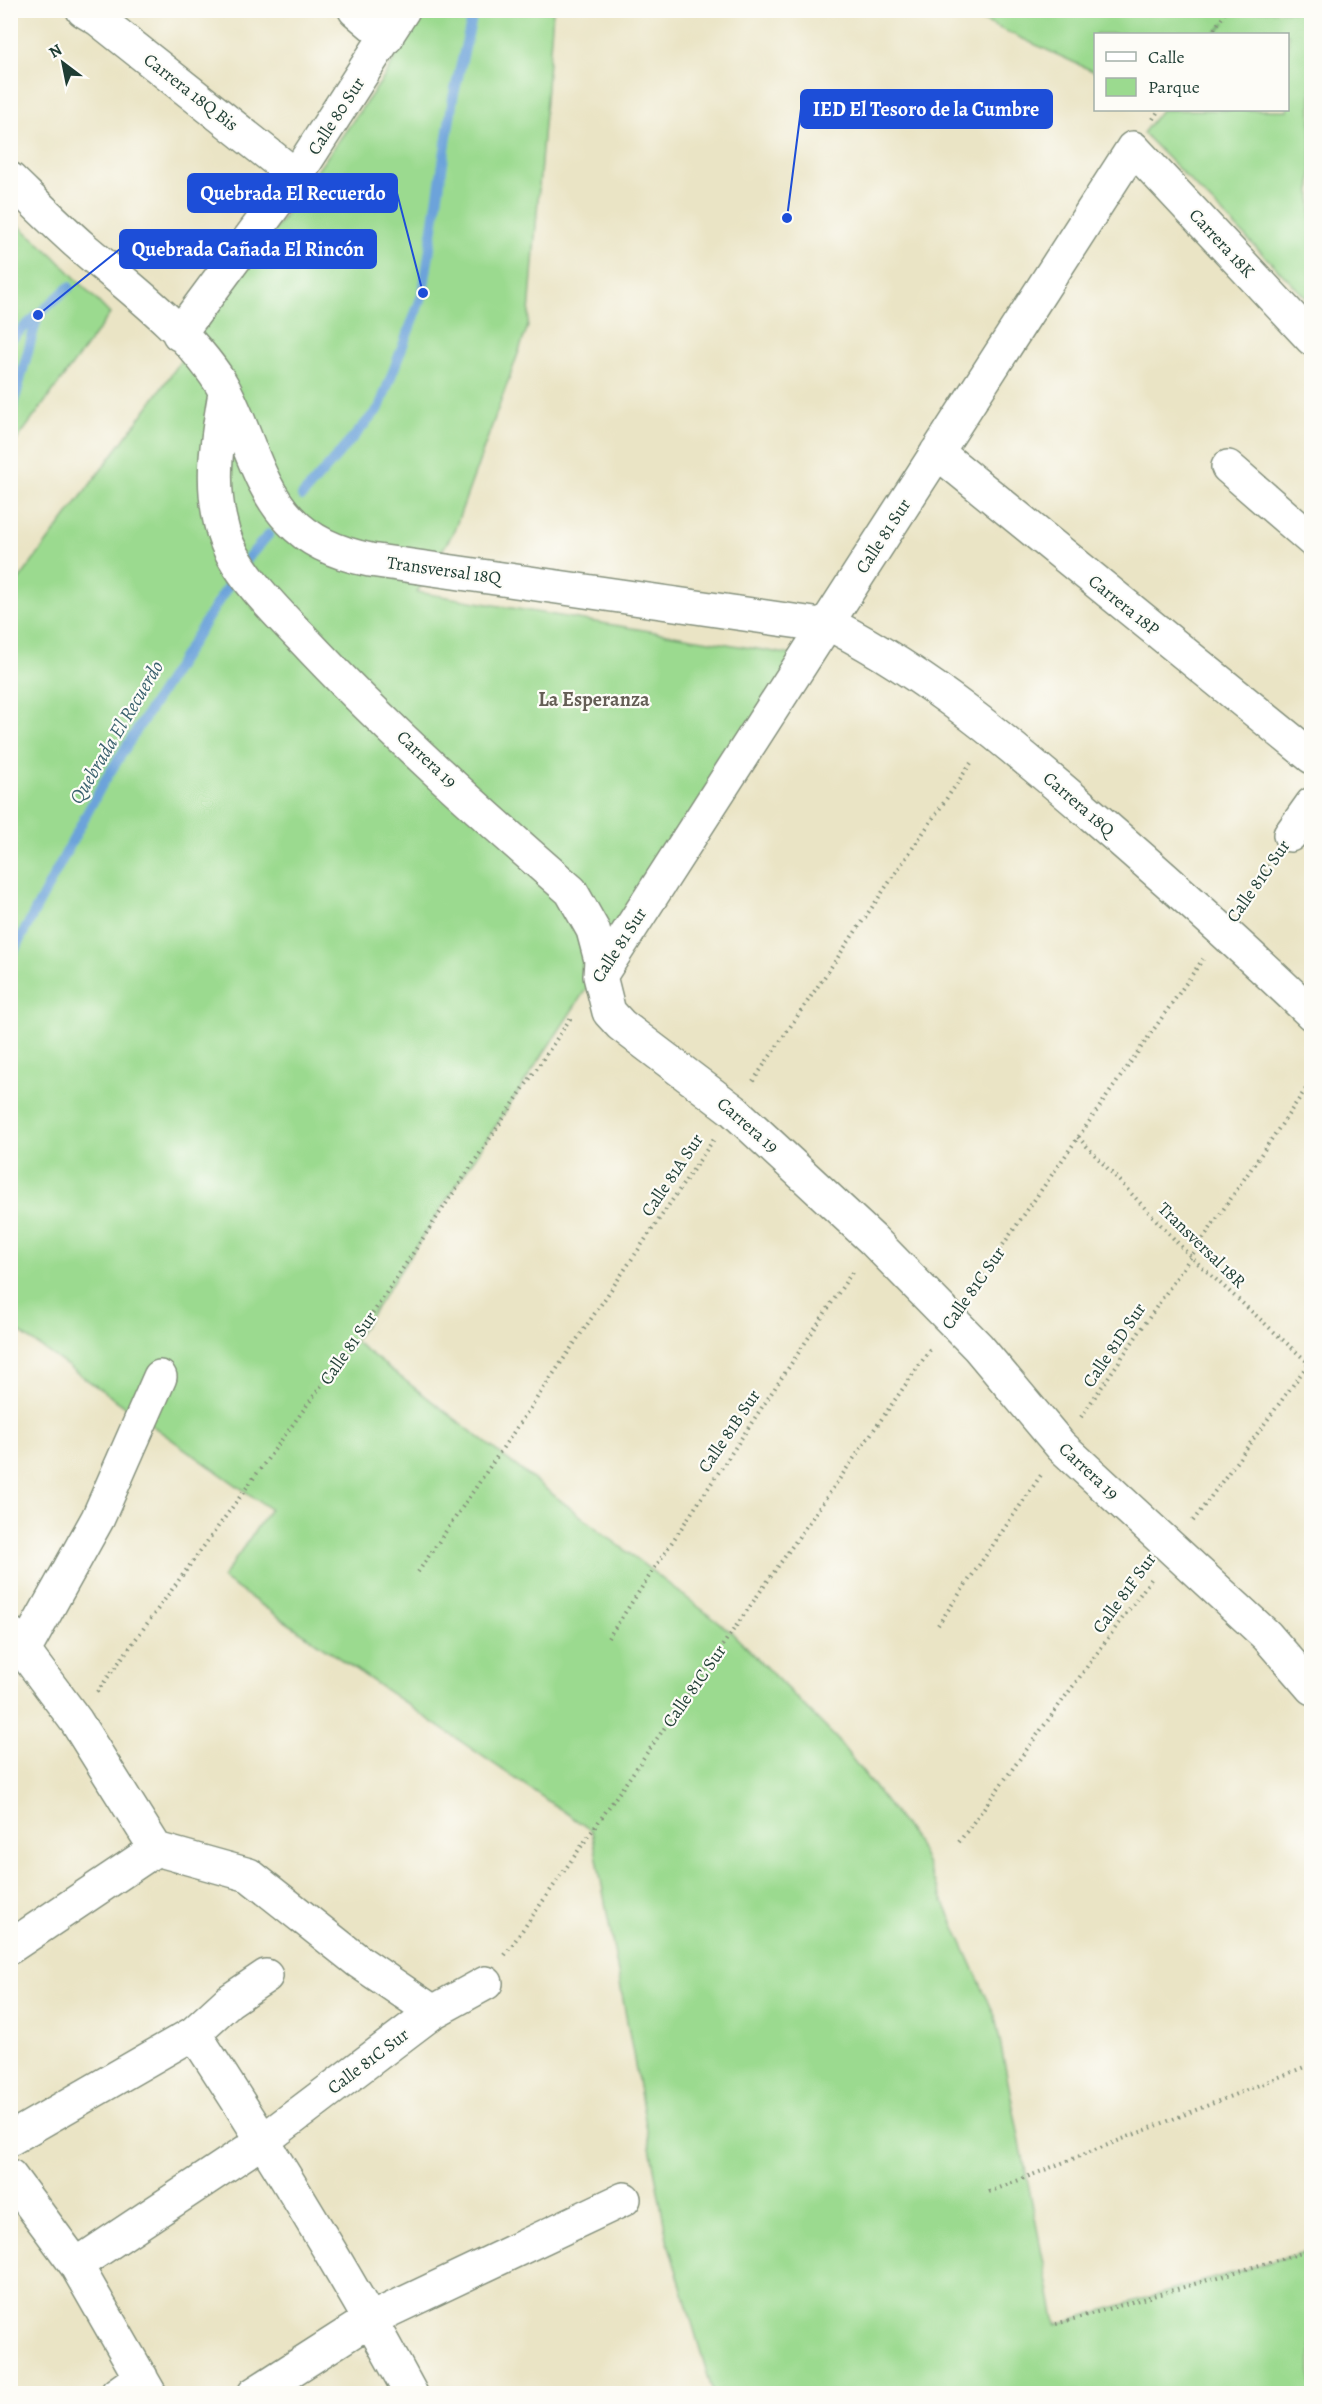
<svg xmlns="http://www.w3.org/2000/svg" width="1322" height="2404" viewBox="0 0 1322 2404" font-family="Alegreya,serif">
<style>
.green{fill:#9bda8f;stroke:#5d8c62;stroke-width:1.5}
.lines{fill:none;stroke-linecap:round;stroke-linejoin:round}
.stream{stroke:#6ca3da;stroke-width:10}
.minor-casing{stroke:#84907c;stroke-width:36}
.path{stroke:#84907c;stroke-width:4;stroke-dasharray:1.5 4.5;stroke-linecap:butt}
.minor{stroke:#fff;stroke-width:33}
.labels{text-anchor:middle;stroke-width:4.5;stroke-linejoin:round;paint-order:stroke}
.street-label{font-size:18px;fill:#1f3d34;stroke:#fdfcf7}
.neighbourhood-label{font-size:20px;font-weight:bold;fill:#645e55;stroke:#fdfcf7}
.water-label{font-size:20px;font-style:italic;fill:#3a616e;stroke:#fdfcf7}
.leader{fill:none;stroke:#1d4ed8;stroke-width:2}
.callout-dot{fill:#1d4ed8;stroke:#fdfcf7;stroke-width:2}
.callout{fill:#1d4ed8;stroke:#1d4ed8;stroke-width:2}
.callout-label{font-size:20px;text-anchor:middle;font-weight:bold;fill:#fff}
</style>
<rect width="100%" height="100%" fill="#fdfcf7"/>
<filter id="ink" filterUnits="userSpaceOnUse"><feTurbulence type="fractalNoise" baseFrequency=".0167" numOctaves="2"/><feDisplacementMap in="SourceGraphic" scale="12" xChannelSelector="R" yChannelSelector="G"/><feConvolveMatrix kernelMatrix="1 2 1 2 8 2 1 2 1" color-interpolation-filters="sRGB"/></filter>
<filter id="wash" filterUnits="userSpaceOnUse"><feTurbulence type="fractalNoise" baseFrequency=".008" numOctaves="4" result="noise"/><feDisplacementMap in="SourceGraphic" scale="24" xChannelSelector="R" yChannelSelector="G"/><feGaussianBlur stdDeviation="1.35" result="paint"/><feColorMatrix in="noise" values="0 0 0 0 0 0 0 0 0 0 0 0 0 0 0 0 0 1.4 0 .05"/><feComposite in="paint" operator="in"/></filter>
<g filter="url(#wash)">
<rect width="100%" height="100%" fill="#eae4c5"/>
<path class="green" d="M421,11h132l-25,315 -74,205 -37,61 388,65 -451,684 377,291 105,106 80,103 79,175 61,308 255,-74v143h-598l-46,-154 -75,-408 -370,-253 48,-69 -259,-183 -1,-734 135,-181 240,-335z
M962,11h349v292l-168,-170 18,-23h127v-76h-72l9,-12 -10,12h-119l-1,38z
M11,219l42,36 57,59 -99,134z"/>
<g class="lines">
<path class="stream" d="M10,340l59,-53
M10,417l28,-102
M302,496l77,-88 44,-115 30,-195 21,-88
M10,958l92,-173 138,-218 29,-33"/>
</g>
</g>
<g filter="url(#ink)">
<g class="lines">
<defs>
<path id="minor" d="M83,10l15,9 198,157
M355,10l32,27
M10,179c24,23 48,47 73,69 46,39 105,83 137,134 26,43 35,102 70,138 21,23 50,34 80,40l465,67c95,49 177,119 257,188 75,65 148,130 220,199
M179,334l117,-158 107,-166
M225,393c-8,47 -16,92 -2,139 11,38 51,77 78,105 84,90 177,173 270,254l22,39 8,30 -1,16 9,36 12,13 112,85 140,130 105,107 83,99 206,190 45,52
M937,452l375,305
M1228,467l84,73
M1290,835l22,-31
M600,976l533,-828 179,191
M11,1634l65,87 80,128
M24,1651l74,-133 62,-141
M10,1947l146,-98 93,26 109,86 75,51
M194,2033c77,118 150,237 217,361
M10,2139l184,-106 35,-32 37,-25
M10,2176l66,89 74,129
M76,2265l188,-125 169,-128 53,-29
M117,2394l24,-17
M254,2394l117,-75 253,-120"/>
</defs>
<use href="#minor" class="minor-casing"/>
<path class="path" d="M1211,34l16,-24
M1153,119l6,-9
M1244,901l26,-38
M753,1081l220,-321
M1078,1137l113,120 121,109
M972,1289l231,-330
M1081,1417l231,-337
M1193,1521l119,-162
M418,1572l296,-433
M938,1625l103,-150
M608,1638l245,-367
M97,1692l257,-351 218,-325
M959,1842l193,-264
M505,1955l425,-605
M989,2192l323,-128
M1056,2324l256,-74"/>
<use href="#minor" class="minor"/>
</g>
</g>
<g class="labels">
<g class="street-label">
<text transform="translate(191 92) rotate(38)" y="6">Carrera 18Q Bis</text>
<text transform="translate(336 116) rotate(-57)" y="6">Calle 80 Sur</text>
<text transform="translate(1222 243) rotate(47)" y="6">Carrera 18K</text>
<text transform="translate(883 536) rotate(-57)" y="6">Calle 81 Sur</text>
<text transform="translate(444 570) rotate(8)" y="6">Transversal 18Q</text>
<text transform="translate(1124 605) rotate(39)" y="6">Carrera 18P</text>
<text transform="translate(427 759) rotate(43)" y="6">Carrera 19</text>
<text transform="translate(1079 804) rotate(41)" y="6">Carrera 18Q</text>
<text transform="translate(1258 881) rotate(-55)" y="6">Calle 81C Sur</text>
<text transform="translate(619 945) rotate(-57)" y="6">Calle 81 Sur</text>
<text transform="translate(748 1125) rotate(41)" y="6">Carrera 19</text>
<text transform="translate(672 1175) rotate(-56)" y="6">Calle 81A Sur</text>
<text transform="translate(1202 1245) rotate(44)" y="6">Transversal 18R</text>
<text transform="translate(973 1288) rotate(-55)" y="6">Calle 81C Sur</text>
<text transform="translate(1114 1345) rotate(-56)" y="6">Calle 81D Sur</text>
<text transform="translate(348 1348) rotate(-55)" y="6">Calle 81 Sur</text>
<text transform="translate(729 1431) rotate(-56)" y="6">Calle 81B Sur</text>
<text transform="translate(1089 1471) rotate(43)" y="6">Carrera 19</text>
<text transform="translate(1124 1593) rotate(-54)" y="6">Calle 81F Sur</text>
<text transform="translate(694 1686) rotate(-55)" y="6">Calle 81C Sur</text>
<text transform="translate(368 2061) rotate(-37)" y="6">Calle 81C Sur</text>
</g>
<g class="neighbourhood-label">
<text x="594" y="706">La Esperanza</text>
</g>
<g class="water-label">
<text transform="translate(116 732) rotate(-59)" y="7">Quebrada El Recuerdo</text>
</g>
</g>
<path class="leader" d="M787 218L801 109M423 293L397 193M38 315L120 249"/>
<g class="callout-dot">
<circle cx="787" cy="218" r="6"/>
<circle cx="423" cy="293" r="6"/>
<circle cx="38" cy="315" r="6"/>
</g>
<g class="callout">
<rect x="801" y="90" width="251" height="38" rx="6"/>
<rect x="188" y="174" width="209" height="38" rx="6"/>
<rect x="120" y="230" width="256" height="38" rx="6"/>
</g>
<g class="callout-label">
<text x="926" y="116">IED El Tesoro de la Cumbre</text>
<text x="293" y="200">Quebrada El Recuerdo</text>
<text x="248" y="256">Quebrada Cañada El Rincón</text>
</g>
<rect width="1322" height="2404" fill="none" stroke="#fdfcf7" stroke-width="36"/>
<rect x="1094" y="33" width="195" height="78" fill="#fdfcf7" stroke="#a4b0a9" stroke-width="1.5"/>
<rect x="1106" y="52" width="30" height="9" fill="#ffffff" stroke="#a4b0a9" stroke-width="1.5"/>
<text x="1148" y="63" font-size="18" fill="#1f3d34">Calle</text>
<rect x="1106" y="78" width="30" height="18" fill="#9bda8f" stroke="#a4b0a9" stroke-width="1.5"/>
<text x="1148" y="93" font-size="18" fill="#1f3d34">Parque</text>
<g transform="translate(63 63) rotate(328)" stroke="#fdfcf7" stroke-width="4.5" paint-order="stroke">
<path d="M0-4.5L10 22L0 15L-10 22Z" fill="#1f3d34"/>
<text y="-9" font-size="16" font-weight="bold" text-anchor="middle" fill="#1f3d34">N</text>
</g>
</svg>
